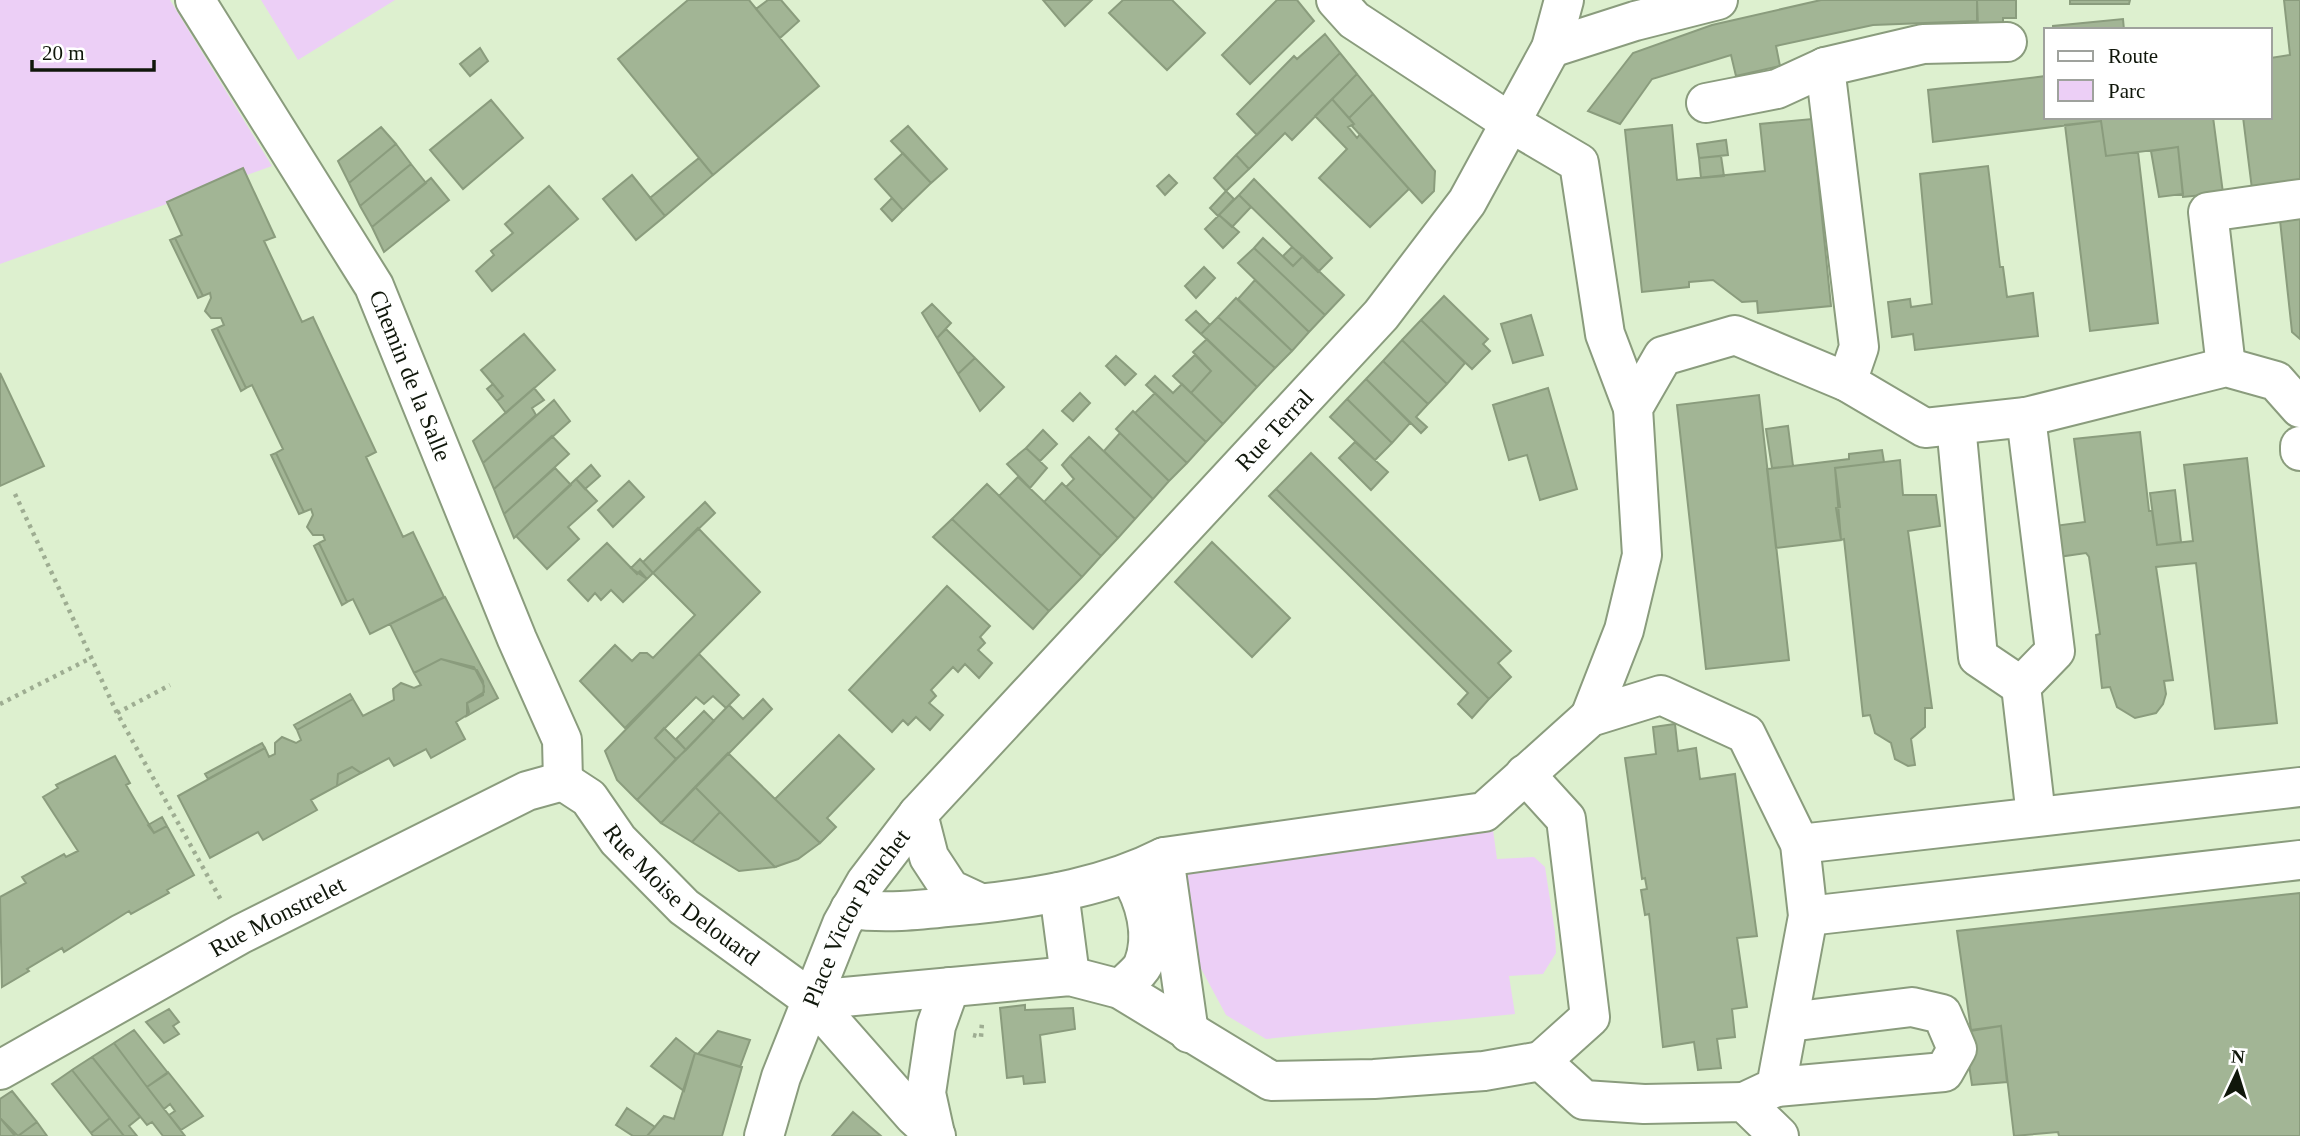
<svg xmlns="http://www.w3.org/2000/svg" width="2300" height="1136" viewBox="0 0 2300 1136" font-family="Georgia,serif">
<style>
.green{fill:#eccff6}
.building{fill:#a2b595;stroke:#8a9c7d;stroke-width:2}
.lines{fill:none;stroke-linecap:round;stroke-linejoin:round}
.minor-casing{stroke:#8a9c7d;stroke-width:42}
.path{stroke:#9ead92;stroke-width:4.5;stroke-dasharray:3.5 5;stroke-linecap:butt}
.minor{stroke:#fff;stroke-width:38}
.labels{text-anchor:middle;stroke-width:7;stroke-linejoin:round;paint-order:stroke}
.street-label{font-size:24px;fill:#10170b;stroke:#fff}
</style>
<rect width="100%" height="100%" fill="#ddf0cf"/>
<path class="green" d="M0,0h170l102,166 -272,98z
M261,0h134l-97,60z
M1493,830l4,29 37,-2 11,10 10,65 1,21 -13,21 -34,2 6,38 -249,25 -40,-24 -36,-67 -7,-71 21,-12z"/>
<path class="building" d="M688,0h61l70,86 -106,89 -95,-116z
M768,0h13l18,21 -19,17 -24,-29z
M1043,0h49l-27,26z
M1123,0h49l33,33 -38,37 -58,-57z
M1277,0h20l17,21 -64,63 -28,-29z
M1821,0h156v21l-104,4 -97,21 4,20 -44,10 -5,-21 -79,24 -32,45 -32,-13 45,-58 79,-28z
M1977,0h39v18h-13v8h-25z
M2070,0h60l-1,4h-59z
M2284,0h16v184l-48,5 -9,-72h27v-59l20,-3z
M2123,19l1,11h-71v-4z
M1325,34l15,19 -83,82 -20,-21 57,-58 3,3z
M480,48l8,13 -18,15 -10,-12z
M1340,53l17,21 -65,66 -7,-7 -36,36 -13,-14z
M1357,74l16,20 -24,24 -17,-19z
M2046,76v41h167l10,76 -40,4 -5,-50 -72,9 -5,-35 -168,21 -5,-52z
M1373,94l62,77 -1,20 -12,12 -70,-77 2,-2 -5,-6z
M1332,99l22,25 -6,3 9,11 3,-4 49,55 -39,38 -51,-49 28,-29 -32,-33z
M491,100l32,38 -60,51 -33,-39z
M1812,119l19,187 -73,7 -1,-12 -15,1 -29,-22 -24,2v5l-47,5 -17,-162 47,-5 5,55 88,-9 -5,-47z
M2101,121l5,35 32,-4 20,171 -68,8 -25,-206z
M908,126l39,43 -16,14 -40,-42z
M381,127l15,17 -47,39 -11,-22z
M1726,140l2,15 -29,3 -2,-14z
M396,144l15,20 -51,42 -11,-23z
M2178,147l5,47 -24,3 -8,-46z
M903,153l28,30 -28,27 -28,-31z
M1236,155l13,14 -23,22 -12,-13z
M1721,156l3,20 -23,2 -2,-20z
M699,158l14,17 -48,41 -15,-18z
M411,164l15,19 -54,44 -12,-21z
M1988,166l12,101h3l4,30 26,-4 5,43 -123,14 -2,-16 -21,3 -4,-35 22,-3 1,8 21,-3 -12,-130z
M243,168l32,69 -11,4 38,81 11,-5 63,135 -10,5 37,80 10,-5 31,65 -74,37 -17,-35 -6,3 -28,-59 6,-3 -2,-5h-10l-6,-8 6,-12 -2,-6 -7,3 -28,-59 7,-4 -31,-64 -6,3 -29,-60 7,-3 -3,-7h-10l-6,-7 6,-13 -1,-5 -7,3 -28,-58 7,-3 -15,-33z
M632,175l33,41 -29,24 -33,-41z
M1169,175l8,8 -12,12 -8,-9z
M431,178l18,22 -65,52 -12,-25z
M1254,179l78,79 -14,14 -79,-77z
M549,186l29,33 -86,72 -16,-20 18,-16 -3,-4 22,-18 -8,-9z
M1226,191l8,8 -16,17 -8,-8z
M1239,195l12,12 -19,20 -13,-12z
M892,198l11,12 -11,11 -11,-12z
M2300,209v130l-8,-7 -13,-121z
M1219,215l20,17 -16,16 -18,-19z
M175,238l28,58 -5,2 -28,-58z
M1263,238l30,28 10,-10 41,39 -19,20 -71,-67z
M1292,247l11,9 -10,10 -10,-10z
M1254,248l71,67 -16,17 -71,-69z
M1204,267l11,11 -19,20 -11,-12z
M1255,280l54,52 -17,19 -54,-52z
M1444,296l44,43 -5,5 7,7 -18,18 -51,-49z
M1236,298l56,53 -17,17 -57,-51z
M932,304l19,19 -14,15 -15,-25z
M1196,311l14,14 -9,9 -15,-14z
M1531,315l12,40 -30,8 -12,-39z
M1218,317l57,51 -18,19 -56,-53z
M1421,320l44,43 -18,21 -45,-44z
M217,328l29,60 -5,3 -29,-61z
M946,329l29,29 -17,16 -21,-36z
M524,334l31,36 -49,43 -9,-12 6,-5 -22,-26z
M1207,339l50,48 -34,37 -32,-31 20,-22 -18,-19z
M1402,340l45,44 -19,20 -45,-43z
M1195,355l16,16 -20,22 -18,-17z
M1116,356l20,18 -11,11 -19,-19z
M975,358l29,29 -24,24 -22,-37z
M1383,361l45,43 -12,13 11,10 -6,6 -55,-54z
M0,373l44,93 -44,20z
M1155,376l18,17 9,-9 41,40 -17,18 -60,-57z
M1366,379l44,44 -18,20 -45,-44z
M493,384l10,12 -6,5 -10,-12z
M534,388l10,12 -12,8 4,7 -53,48 -10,-22z
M1548,388l29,101 -37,11 -13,-45 -18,5 -16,-55z
M1080,393l10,10 -17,18 -11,-10z
M1155,393l51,49 -19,21 -52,-50z
M1759,395l30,265 -83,9 -29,-264z
M1347,399l45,44 -17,17 -45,-43z
M554,400l16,21 -76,68 -11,-26z
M1133,411l54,52 -18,18 -53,-52z
M1788,426l5,40 -21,2 -6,-39z
M1043,430l14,14 -17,17 -14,-13z
M2140,432l9,79h3l5,34 36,-4 -9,-76 63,-7 30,265 -62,6 -19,-166 -40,4 17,113 -9,1 2,13 -3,10 -7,9 -21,5 -18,-11 -7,-20 -8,1 -6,-53 4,-1 -11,-77 -3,-4 -28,4 -4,-31 31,-4 -11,-83z
M1120,433l49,48 -16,18 -49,-48z
M552,436l17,18 -65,60 -10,-25z
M1089,437l64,62 -18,20 -65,-63z
M1355,442l33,30 -17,18 -32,-32z
M1026,448l21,20 -17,20 -23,-24z
M1882,450l2,12 -49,6 6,72 -65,8 -9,-79 82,-10v-5z
M276,453l28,59 -5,2 -28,-59z
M1311,453l200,198 -13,12 13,14 -22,22 -213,-210z
M1070,456l65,63 -17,19 -52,-51 8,-8 -12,-14z
M1900,460l3,35h33l4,31 -32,5 24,177h-7v19l-14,12 4,26 -7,1 -13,-7 -4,-16 -16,-10 -5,-18 -7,1 -19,-177 -3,1 -5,-32 4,-1 -5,-39z
M591,465l9,11 -15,13 -9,-10z
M555,468l16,17 -57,53 -10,-24z
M1018,477l83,79 -19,21 -83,-81z
M576,479l21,22 -29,26 11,12 -32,30 -31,-33z
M629,481l15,16 -31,30 -15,-17z
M1062,483l56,55 -17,18 -57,-54z
M987,484l95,93 -33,34 -97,-92z
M1276,489l213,210 -17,19 -14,-14 10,-11 -199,-197z
M2175,490l6,52 -24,3 -7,-52z
M705,502l10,11 -62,60 -10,-11z
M952,519l97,92 -16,18 -100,-92z
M698,528l62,64 -135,136 -45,-47 35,-36 17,16 8,-8h7l6,5 42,-43 -42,-42z
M1212,542l78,76 -38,39 -77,-75z
M319,543l28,59 -5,3 -28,-59z
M607,543l30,31 3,-3 7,8 -24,23 -12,-12 -10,10 -6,-7 -7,8 -20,-21z
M640,559l13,14 -6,6 -16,-11z
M947,586l43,40 -10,11 5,6 -7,7 14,13 -13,15 -14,-14 -7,8 -5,-5 -22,23 5,6 -7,7 14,12 -13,15 -14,-13 -8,8 -5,-5 -11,12 -43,-42z
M445,597l53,101 -33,19 4,-5 -2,-9 17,-11 -1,-11 -6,-11 -36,-11 -27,14 -24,-49z
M699,654l40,41 -13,13 -13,-12 -9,8 -8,-7 -41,41 21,21 -39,41 -20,-20 -12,-29z
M441,659l33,8 10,19 -1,9 -16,8v12l-11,7 9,17 -34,19 -5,-9 -32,17 -5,-8 -28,15 -9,-6 -14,7 -1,12 -26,14 6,10 -54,30 -5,-8 -48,26 -32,-62 87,-48 4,9 6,-3v-11l7,-6 14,6 5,-3 -4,-10 56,-31 10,17 31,-16 -1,-11 8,-6 13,5 7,-3 -7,-12z
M350,694l3,5 -56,31 -3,-5z
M763,699l9,10 -111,114 -24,-23 92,-95 14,14z
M704,711l10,10 -28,29 -10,-11z
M1675,724l3,27 18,-3 4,31 35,-5 22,162 -20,2 10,69 -15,2 3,28 -18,2 4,29 -23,2 -4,-28 -31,5 -13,-125 -1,-8 -4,1 -4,-25 6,-1 -2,-11 -3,1 -17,-121 31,-4 -3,-27z
M664,728l22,22 -10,9 -21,-21z
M839,735l35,34 -47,49 9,9 -16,16 -45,-44z
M262,743l3,5 -57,31 -3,-5z
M728,753l47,46 45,44 -22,16 -23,8 -80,-80z
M115,756l15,27 -4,2 28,48 13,-7 27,49 -27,15 2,3 -38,21 -2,-3 -65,41 -2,-4 -35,21 2,2 -27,16 -2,-90 26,-14 -4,-6 42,-23 2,3 12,-6 -35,-54 15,-9 -2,-3z
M352,767l9,6 -24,13 1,-12z
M695,787l25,25 -28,30 -31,-19z
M720,812l55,55 -36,4 -47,-29z
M162,817l5,9 -13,7 -6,-8z
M2300,893v243h-241l-1,-4 -44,4 -13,-110 -30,4 -14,-99z
M1025,1005v5l48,-2 2,21 -35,6 5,47 -21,2 -1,-8 -16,2 -7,-70z
M169,1009l10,13 -6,4 6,8 -15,9 -18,-21z
M2001,1026l6,56 -35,3 -8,-53z
M134,1030l34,43 -21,14 -33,-44z
M718,1031l32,9 -10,27 -42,-13z
M676,1038l19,15 -11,38 -33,-25z
M114,1043l33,44 38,49h-22l-11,-14 -5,3 -55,-68z
M695,1053l47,14 -20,69h-75l17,-20 10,3z
M92,1057l48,60 -11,9 8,10h-13l-52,-66z
M72,1070l38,48 -19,15 -39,-49z
M168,1072l35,44 -22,14 -12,-15 6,-4 -5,-7 -6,5 -17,-22z
M12,1091l25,31 -19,14 -18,-18v-19z
M627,1108l28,19 -8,9h-14l-17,-11z
M853,1112l28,24h-49z
M0,1118l15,18h-15z
M110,1118l14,18h-31l-2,-3z
M37,1122l10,14h-29z"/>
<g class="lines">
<defs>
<g id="minor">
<path id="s1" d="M195,0l179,286 143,353 45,101 1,41"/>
<path d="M1336,0l18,20 157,103 68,40 26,171 28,74"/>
<path d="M1551,48l84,-27 83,-21"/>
<path d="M1706,103l71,-14 48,-22"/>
<path d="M2226,367l-18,-155 92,-13"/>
<path d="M1847,382l12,-35 -34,-280 98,-23 84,-2"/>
<path d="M2026,417l200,-50 50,14 24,27"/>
<path d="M1956,425l22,232 43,29"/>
<path d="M2300,446v5"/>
<path d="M1590,717l34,-87 18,-75 -9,-147 30,-52 72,-21 112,47 78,46 101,-11 29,234 -34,35 15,130"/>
<path d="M1525,774l41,45 24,198 -49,44"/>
<path id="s2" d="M563,781l26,17 29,42 66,67 128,93 102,116 22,20"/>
<path d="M918,814l11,43 21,32 30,14"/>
<path d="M1800,844l500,-57"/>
<path d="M1164,857l25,176"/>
<path d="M1059,892l11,84"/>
<path d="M850,909c43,6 84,-1 128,-5 64,-7 129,-18 186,-47l320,-45 106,-95 71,-22 85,39 54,110 8,72 -32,171 -32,15"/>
<path d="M1808,916l492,-56"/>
<path d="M1120,989c7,-7 19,-16 23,-24 12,-30 2,-65 -14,-90"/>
<path d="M812,1000l258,-24 50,13 151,92 103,-2 110,-8 57,-10 43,39 60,4 100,-2 35,34"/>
<path id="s3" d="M0,1070l241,-136 286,-143 36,-10"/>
<path d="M1776,1087l168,-15 13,-23 -15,-35 -30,-7 -123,15"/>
<path d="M935,1134l-9,-41 10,-67 14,-39"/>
<path id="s4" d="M764,1136l17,-59 61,-153 24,-42 52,-68 463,-499 86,-113 84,-154 13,-48"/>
</g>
</defs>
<use href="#minor" class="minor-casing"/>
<path class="path" d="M15,494l102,219 104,187
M0,704l91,-46
M117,713l53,-28
M973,1035l8,2 1,-15"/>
<use href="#minor" class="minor"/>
</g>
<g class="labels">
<g class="street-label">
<text dy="8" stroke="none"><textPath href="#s1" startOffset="434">Chemin de la Salle</textPath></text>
<text dy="8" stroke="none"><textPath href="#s4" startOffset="884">Rue Terral</textPath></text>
<text dy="8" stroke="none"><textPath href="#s2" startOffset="166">Rue Moise Delouard</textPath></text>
<text dy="8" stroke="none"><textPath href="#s3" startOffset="317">Rue Monstrelet</textPath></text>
<text dy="8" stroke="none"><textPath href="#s4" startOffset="238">Place Victor Pauchet</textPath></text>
</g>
</g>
<rect x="2044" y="28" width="228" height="91" fill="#ffffff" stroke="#9fa29d" stroke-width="2"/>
<rect x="2058" y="51" width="35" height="10" fill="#ffffff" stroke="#9fa29d" stroke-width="2"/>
<text x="2108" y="63" font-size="21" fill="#10170b">Route</text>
<rect x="2058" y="80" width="35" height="21" fill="#eccff6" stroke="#9fa29d" stroke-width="2"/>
<text x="2108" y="98" font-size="21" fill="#10170b">Parc</text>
<g transform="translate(2237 1073) rotate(4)" stroke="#ffffff" stroke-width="5" paint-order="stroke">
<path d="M0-5L12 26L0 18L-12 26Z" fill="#10170b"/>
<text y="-10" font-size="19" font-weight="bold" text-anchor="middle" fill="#10170b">N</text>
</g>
<path d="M32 60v10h122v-10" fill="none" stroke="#10170b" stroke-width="3.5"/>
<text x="42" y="60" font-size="21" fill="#10170b" stroke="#ffffff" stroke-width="5" paint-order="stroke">20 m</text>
</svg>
